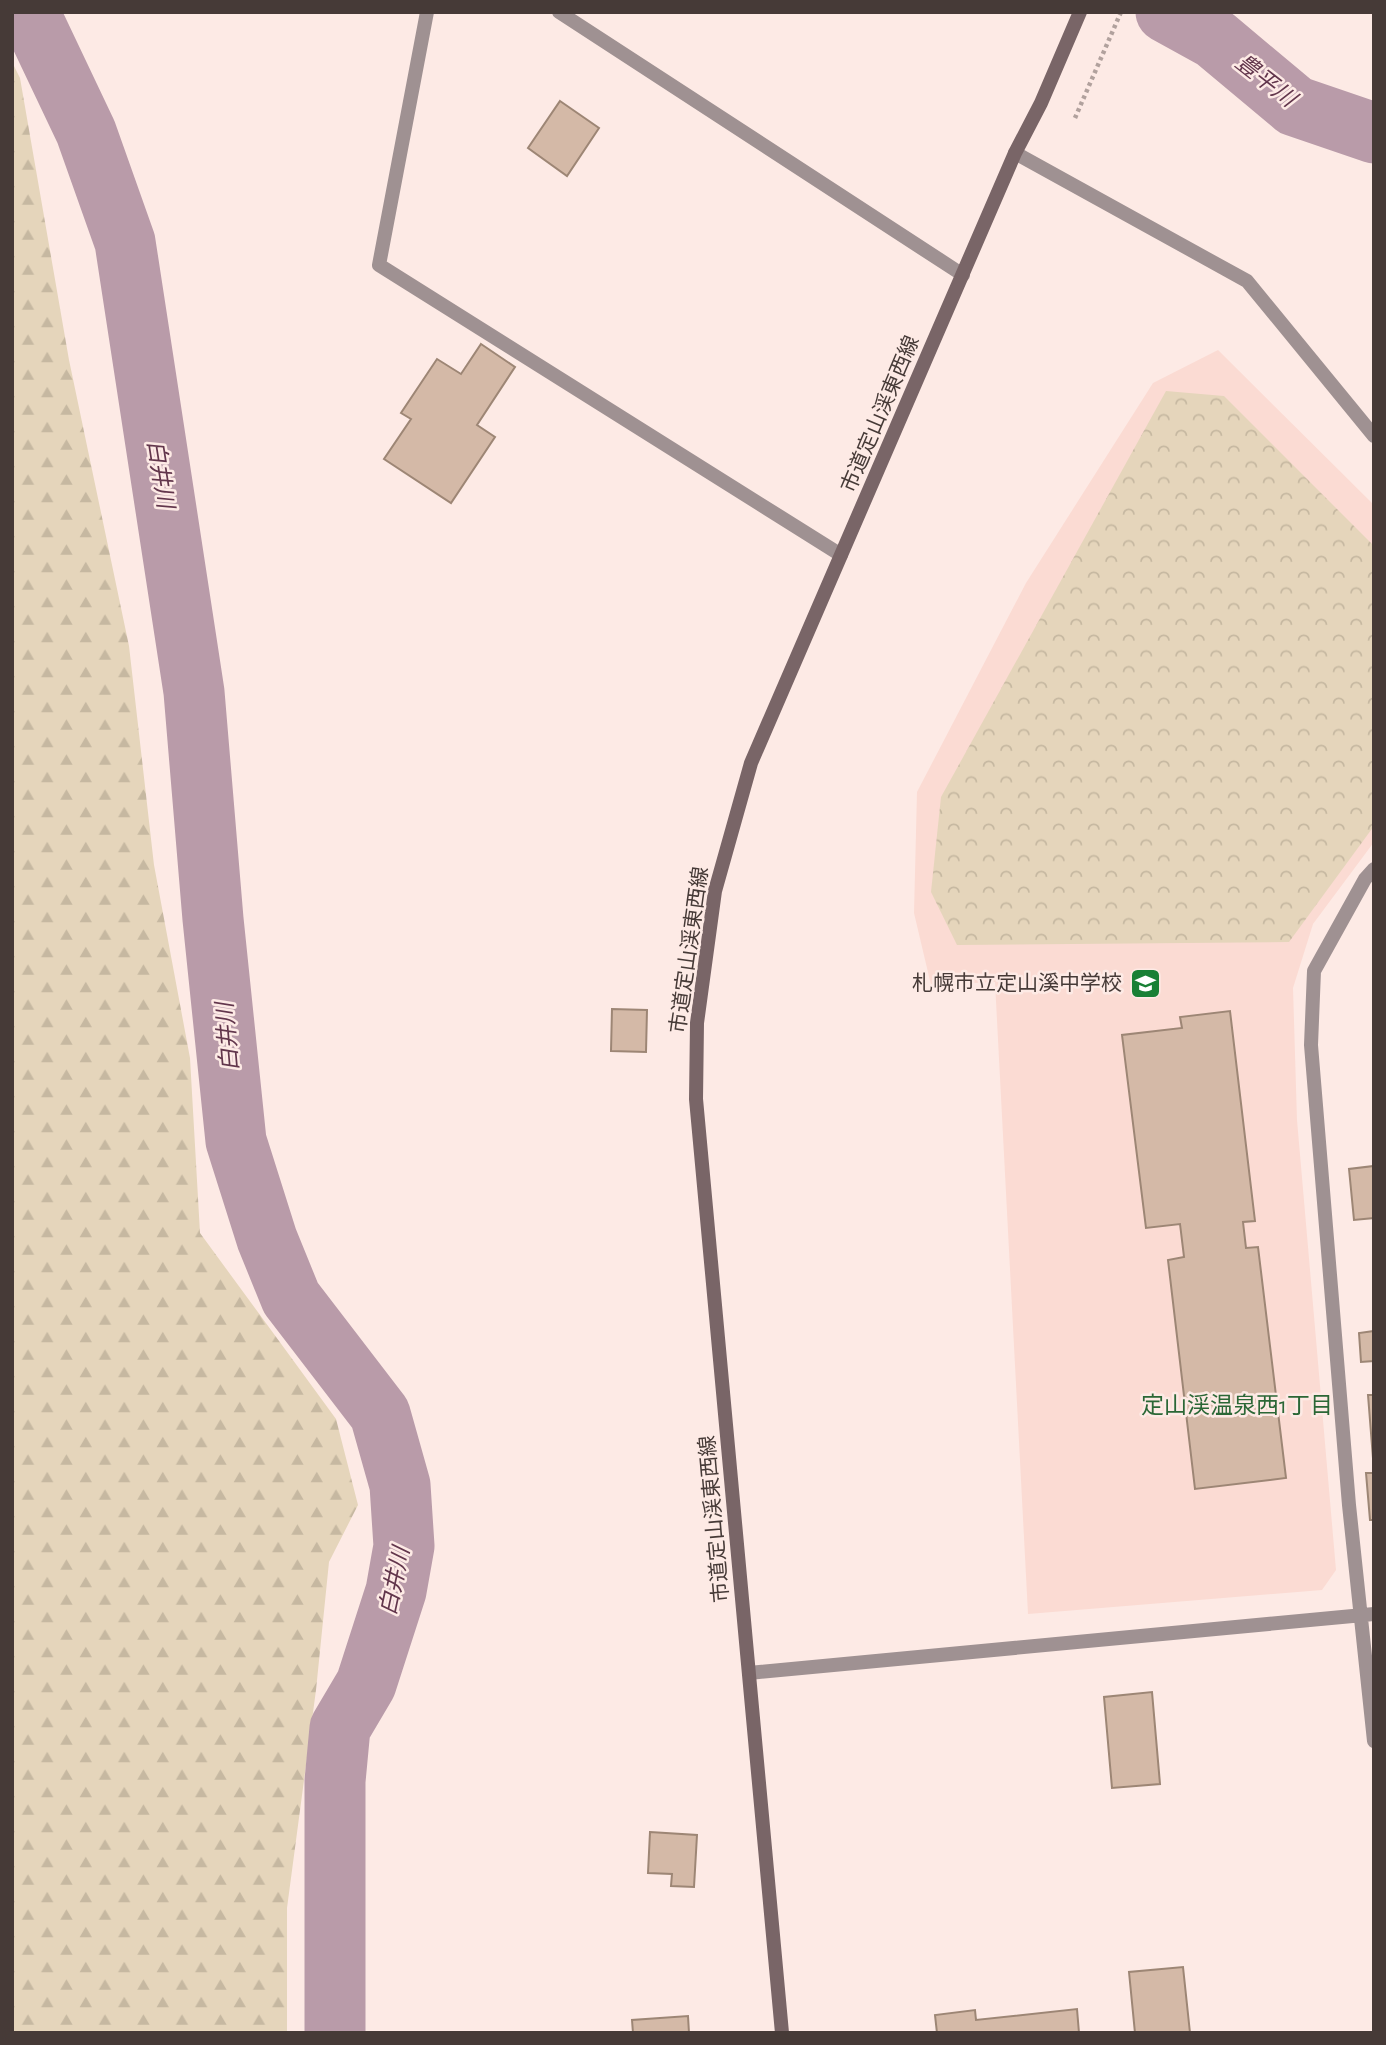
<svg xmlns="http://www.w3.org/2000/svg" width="1386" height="2045" viewBox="0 0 1386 2045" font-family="'Alegreya Sans','Noto Sans JP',sans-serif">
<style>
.built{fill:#fbdbd3}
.forest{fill:url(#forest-firs)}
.park{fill:url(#park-crowns)}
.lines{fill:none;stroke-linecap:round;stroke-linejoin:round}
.stream{stroke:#967e87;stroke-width:10}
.river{stroke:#b99ba9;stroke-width:61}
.building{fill:#d4b9a7;stroke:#9d8675;stroke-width:2}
.path{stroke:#b1a19d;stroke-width:4.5;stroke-dasharray:3.5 3.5;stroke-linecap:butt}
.lane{stroke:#9f9192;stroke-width:14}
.street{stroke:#9f9192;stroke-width:14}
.secondary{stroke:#796567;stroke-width:14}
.labels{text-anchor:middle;stroke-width:5;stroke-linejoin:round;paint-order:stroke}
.street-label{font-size:21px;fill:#463a37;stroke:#fdeae5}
.poi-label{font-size:21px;fill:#463a37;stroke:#fdeae5;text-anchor:end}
.water-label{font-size:23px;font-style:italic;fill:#62364c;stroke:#fdeae5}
.neighbourhood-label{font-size:23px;fill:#2b6736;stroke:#fdeae5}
</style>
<defs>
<pattern id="forest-firs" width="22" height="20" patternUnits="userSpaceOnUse" patternTransform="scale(1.75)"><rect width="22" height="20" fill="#e5d5bb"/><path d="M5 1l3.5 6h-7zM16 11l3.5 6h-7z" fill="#c6b8a1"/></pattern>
<pattern id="park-crowns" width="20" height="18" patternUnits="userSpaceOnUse" patternTransform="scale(1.75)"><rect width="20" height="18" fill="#e5d5bb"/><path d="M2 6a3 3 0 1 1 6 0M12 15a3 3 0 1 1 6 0" fill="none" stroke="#c6b8a1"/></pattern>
</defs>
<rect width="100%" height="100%" fill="#fdeae5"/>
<path class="built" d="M1218,350l156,155v337l-61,82 -20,64 4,132 39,450 -14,20 -294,24 -33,-632 -64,3 -17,-72 3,-121 109,-209 127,-200z"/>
<path class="forest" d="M12,62l8,16 49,282 60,286 25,219 36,193 10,175 136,186 22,86 -29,57 -13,128 -29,218v125h-275z"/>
<path class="park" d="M1166,391l58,5 150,150v280l-85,116 -332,3 -26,-53 10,-95z"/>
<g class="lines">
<path class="stream" d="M12,26l22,-4"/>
<path class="river" d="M29,12l57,120 39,110 69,450 19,227 23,222 31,98 24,59 89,116 20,71 4,61 -8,45 -30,93 -26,44 -5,53v252
M1166,12l49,27 80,67 79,27"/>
</g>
<path class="building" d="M560,101l39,27 -32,48 -39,-28z
M481,344l34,23 -38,58 18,12 -44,66 -67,-44 27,-40 -10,-6 36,-54 24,15z
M612,1009l35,1 -1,42 -35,-1z
M1230,1011l25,210 -12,1 3,26 12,-1 28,231 -91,11 -27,-229 16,-3 -4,-33 -34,4 -24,-193 60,-7 -2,-11z
M1374,1166v52l-20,2 -5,-51z
M1374,1331v30l-13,1 -2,-29z
M1368,1395h6v76z
M1366,1473h8v47h-4z
M1152,1692l8,92 -48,4 -8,-91z
M650,1832l47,3 -3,52 -23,-1 1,-12 -24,-1z
M1183,1967l7,66h-55l-6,-61z
M1077,2009l2,24h-142l-2,-18 40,-5 1,10z
M688,2016l1,17h-56l-1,-13z"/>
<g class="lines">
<path class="path" d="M1075,118l46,-106"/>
<path class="lane" d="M427,12l-48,253 462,290
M559,12l404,263"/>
<path class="street" d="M1015,153l232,128 127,155
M1374,869l-9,10 -51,92 -3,74 38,460 25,236
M749,1673l625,-59"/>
<path class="secondary" d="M782,2033l-86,-934 1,-76 18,-132 36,-128 264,-610 26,-50 39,-91"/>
</g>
<defs>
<symbol id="school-square" viewBox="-11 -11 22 22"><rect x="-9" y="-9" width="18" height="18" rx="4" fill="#188035" stroke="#fdeae5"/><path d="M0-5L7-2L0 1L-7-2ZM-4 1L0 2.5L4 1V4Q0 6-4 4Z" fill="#fff"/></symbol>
</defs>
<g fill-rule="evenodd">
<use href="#school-square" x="1128" y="966" width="35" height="35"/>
</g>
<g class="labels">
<g class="street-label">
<text transform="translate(880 414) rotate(-67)" y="7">市道定山渓東西線</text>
<text transform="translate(689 950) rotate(-82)" y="7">市道定山渓東西線</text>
<text transform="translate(714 1519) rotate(-95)" y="7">市道定山渓東西線</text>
</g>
<g class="poi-label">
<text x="1122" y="990">札幌市立定山溪中学校</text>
</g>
<g class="water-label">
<text transform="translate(1266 80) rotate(38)" y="8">豊平川</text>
<text transform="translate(161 474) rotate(81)" y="8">白井川</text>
<text transform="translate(227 1037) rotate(-95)" y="8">白井川</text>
<text transform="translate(394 1581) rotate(-78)" y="8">白井川</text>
</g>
<g class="neighbourhood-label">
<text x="1237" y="1413">定山渓温泉西1丁目</text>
</g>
</g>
<rect width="1386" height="2045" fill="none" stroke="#463a37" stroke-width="28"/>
</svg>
